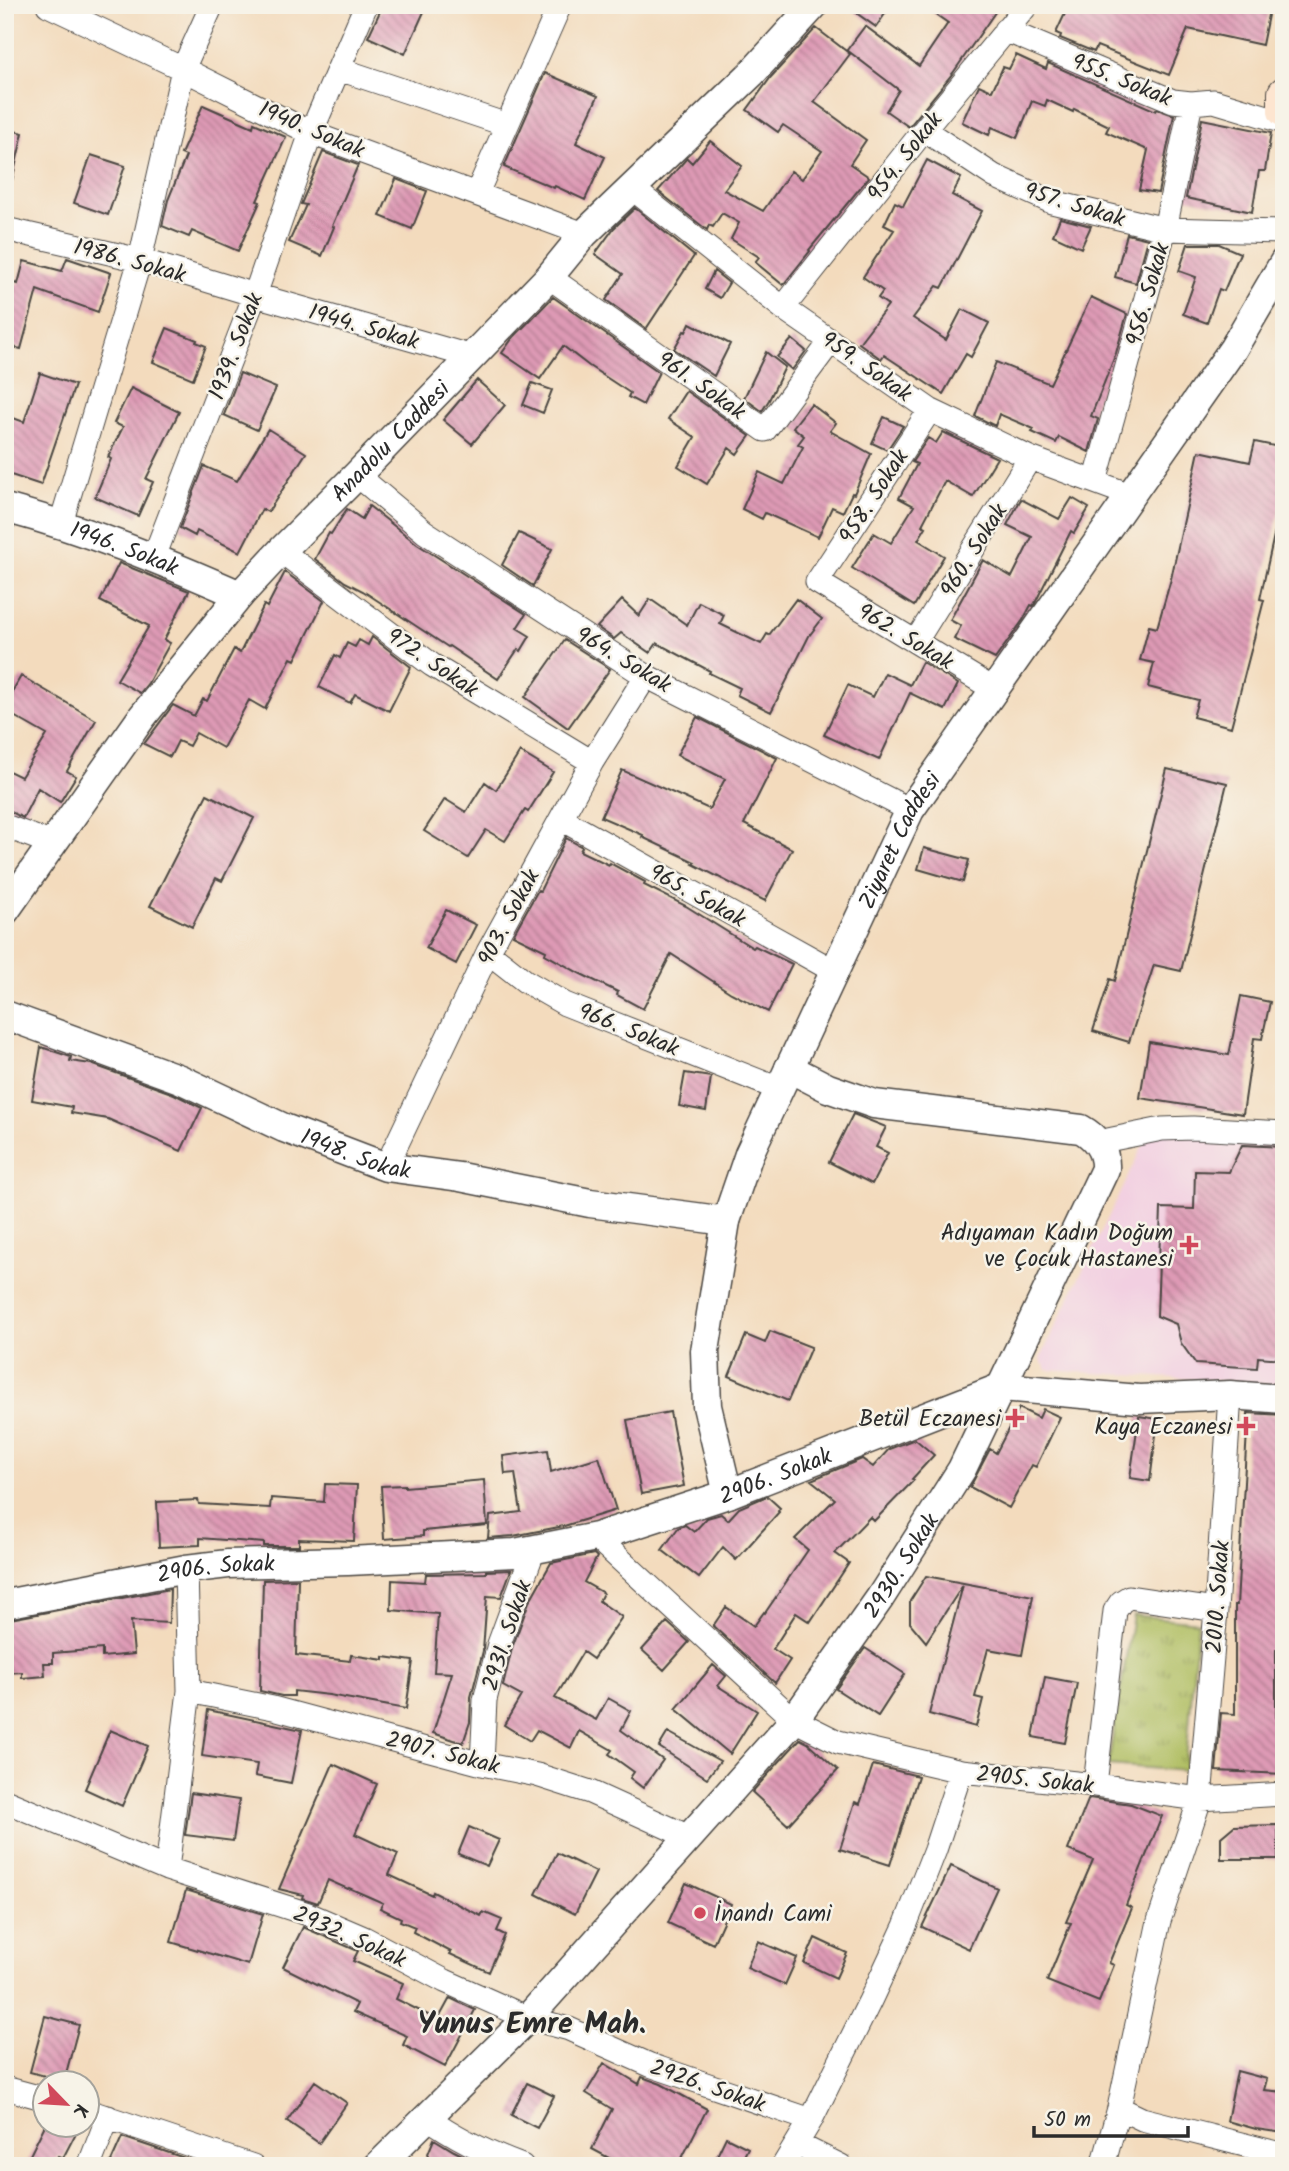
<svg xmlns="http://www.w3.org/2000/svg" width="1289" height="2171" viewBox="0 0 1289 2171" font-family="Kalam,sans-serif">
<style>
.built{fill:#f2cfe1}
.park{fill:url(#park-tufts);stroke:#6d7446;stroke-width:2}
.building{fill:url(#building-back-hatch)}
.lines{fill:none;stroke-linecap:round;stroke-linejoin:round}
.minor-casing{stroke:#494541;stroke-width:25}
.tertiary-casing{stroke:#494541;stroke-width:31}
.secondary-casing{stroke:#494541;stroke-width:34}
.minor{stroke:#fff;stroke-width:23}
.tertiary{stroke:#fff;stroke-width:28}
.secondary{stroke:#fde5d0;stroke-width:32}
.poi-dot{fill:#d1495b;stroke:#f7f3e8;stroke-width:2.5}
.labels{text-anchor:middle;stroke-width:5;stroke-linejoin:round;paint-order:stroke}
.street-label{font-size:23px;fill:#2b2b2b;stroke:#f7f3e8}
.poi-label{font-size:23px;fill:#2b2b2b;stroke:#f7f3e8;text-anchor:end}
.district-label{font-size:30px;font-weight:bold;fill:#2b2b2b;stroke:#f7f3e8}
</style>
<defs>
<pattern id="park-tufts" width="24" height="20" patternUnits="userSpaceOnUse" patternTransform="scale(1.75)"><rect width="24" height="20" fill="#afbd60"/><path d="M3 7l-1-3M5 7V3M7 7l1-3M15 17l-1-3M17 17v-4M19 17l1-3" fill="none" stroke="#8f9a4f"/></pattern>
<pattern id="building-back-hatch" width="6" height="6" patternUnits="userSpaceOnUse" patternTransform="scale(1.75)"><rect width="6" height="6" fill="#de9ab5"/><path d="M-1 5l2 2M0 0l6 6M5-1l2 2" fill="none" stroke="#b47e93"/></pattern>
</defs>
<rect width="100%" height="100%" fill="#f7f3e8"/>
<filter id="ink" filterUnits="userSpaceOnUse"><feTurbulence type="fractalNoise" baseFrequency=".0143" numOctaves="2"/><feDisplacementMap in="SourceGraphic" scale="14" xChannelSelector="R" yChannelSelector="G"/><feConvolveMatrix kernelMatrix="1 2 1 2 8 2 1 2 1" color-interpolation-filters="sRGB"/></filter>
<filter id="wash" filterUnits="userSpaceOnUse"><feTurbulence type="fractalNoise" baseFrequency=".00686" numOctaves="4" result="noise"/><feDisplacementMap in="SourceGraphic" scale="28" xChannelSelector="R" yChannelSelector="G"/><feGaussianBlur stdDeviation="1.57" result="paint"/><feColorMatrix in="noise" values="0 0 0 0 0 0 0 0 0 0 0 0 0 0 0 0 0 1.4 0 .05"/><feComposite in="paint" operator="in"/></filter>
<g filter="url(#wash)">
<rect width="100%" height="100%" fill="#f3dbbd"/>
<path class="built" d="M1157,1116l127,16v253l-237,-15 -7,-11z"/>
<path class="park" d="M1133,1615l65,7 -13,149 -77,-6z"/>
<g id="blocks">
<path class="building" d="M383,5h44l-22,49 -37,-17z
M845,5h46l-15,22z
M922,5h78l-47,68 -44,54 -23,-16 13,-21 -52,-40 18,-24 54,40 29,-43z
M1069,5h176l24,5 -7,35 -74,-16 -19,46 -72,-29 -3,6 -34,-14 1,-3 -5,-2z
M816,28l34,26 -36,48 52,38 -16,24 19,13 -60,73 1,1 -27,34 -28,-23 4,-5 -28,-18 8,-16 -17,-10 -9,14 -4,-2 -2,5 -49,-39 29,-33 5,5 18,-22 32,25 -18,24 39,21 28,-40 11,8 20,-28 -39,-26 -5,7 -31,-22 24,-33z
M1016,55l30,14 2,-6 108,48 1,-2 17,6 -16,78 -19,-3 9,-40 -42,-18 3,-6 -35,-17 -1,3 -26,-12 -2,6 -13,-5 -15,37 -25,-11 -3,8 -27,-13 17,-37 13,6 11,-24 6,2z
M545,73l53,23 -22,47 29,14 -20,43 -30,-14 -1,2 -50,-21z
M203,105l50,22 1,-4 32,14 -29,64 3,1 -22,49 -46,-20 -3,6 -27,-11 6,-26 18,-44 -5,-2z
M1202,119l69,14 -6,38h-6l-7,41 -66,-14z
M5,129l18,4 -11,48 -7,-1z
M323,152l35,13 -26,61 2,1 -12,29 -33,-14 17,-37 -5,-1z
M91,155l34,11 -17,49 -34,-12z
M927,160l34,18 -9,17 30,16 -40,77 -5,-2 -24,32 33,22 16,-31 27,14 -18,34 -5,-3 -23,40 -59,-39 -3,4 -22,-16 29,-38 -10,-7 5,-7 -20,-14 31,-47 -10,-5 11,-23 8,4z
M396,179l31,12 -15,38 -32,-13z
M635,208l59,48 -48,73 -40,-29 17,-26 -28,-20 19,-26z
M1060,218l31,8 -10,22 -28,-13z
M1127,234l21,5 -12,44 -21,-6z
M1188,244h31l21,9 -16,38 -5,-2 -12,34 -24,-9 13,-37 -17,-6z
M67,258l44,15 -13,39 -61,-22 -16,59 -16,-4v-40l6,-23 7,2 6,-23 38,10z
M714,271l15,12 -9,15 -15,-9z
M553,297l106,75 -16,33 -15,-8 2,-4 -41,-27 -26,-20 -23,33 -38,-26 10,-14z
M1091,297l36,17 -11,39 -25,63 7,3 -9,33 -30,-15 -3,6 -24,-11 2,-3 -35,-15 -4,12 -20,-10 21,-54 54,22z
M690,323l40,21 -16,32 -40,-27 10,-18 2,1z
M167,328l30,12 -1,2 10,4 -13,33 -40,-17z
M792,339l14,12 -14,19 -15,-13z
M766,352l19,15 -16,33 -7,11 -18,-13z
M40,373l35,12 -34,100 -36,-12v-58l19,7z
M240,373l36,15 -19,42 -33,-15z
M477,380l28,25 -33,39 -29,-24z
M532,383l20,7 -9,23 -20,-8z
M131,388l48,24 -33,67 7,3 -15,34 -43,-19 16,-38 -3,-2 15,-30 -9,-4z
M686,391l64,45 -13,18 -8,-6 -22,36 -29,-18 17,-29 -27,-18z
M811,404l25,19 -6,8 41,23 -17,40 -2,-1 -9,19 -11,-5 -14,30 -53,-24 -3,6 -20,-10 17,-37 25,12 19,-37 -5,-3 6,-8 -11,-9z
M884,417l19,9 -16,24 -15,-7z
M268,429l38,24 -38,59 -6,-3 -22,43 -43,-21 -2,5 -15,-8 24,-62 33,15z
M943,432l54,26 -24,39 -28,-16 -23,44 4,2 -8,13 26,16 -30,50 -62,-38 22,-35 17,10 23,-37 -15,-8 18,-34 -5,-2 16,-24 8,5z
M1255,442l29,6v42l-24,109 4,1 -33,127 -38,-10 5,-17 -50,-13 6,-24 -14,-3 9,-34 8,2 14,-49 28,-128 51,11z
M1072,498l17,10 -15,25 -3,-2 -36,72 -2,3 -2,-1 -8,15 -28,39 -41,-20 7,-13 -11,-6 33,-60 29,17 20,-40 -25,-12 14,-26 38,20z
M369,506l48,38 109,70 -9,14 13,8 -9,15 -3,-2 -20,30 -49,-33 -1,1 -85,-56 -18,-9 -30,-23 14,-26 2,1 16,-25 15,10z
M519,533l33,16 -19,37 -31,-21z
M119,563l70,28 -25,49 6,3 -22,40 -8,10 -23,-13 32,-54 -49,-25z
M285,572l39,29 -29,59 -4,-2 -26,51 -16,-9 -26,48 -27,-15 -7,13 -11,-5 -8,16 -26,-13 29,-39 21,11 9,-17 4,2 27,-52 6,4 24,-48 3,2z
M650,599l37,26 12,-23 25,13 -4,9 41,20 6,-10 2,1 27,-36 26,20 -13,17 -38,76 -34,-17 3,-7 -31,-15 1,-2 -53,-28 -7,10 -29,-20 -7,6 -17,-12 25,-27 17,16z
M372,637l39,30 -22,44 -34,-17 -5,9 -31,-16 16,-32 5,3 7,-15 8,4 4,-7 9,5z
M565,640l45,29 -42,59 -43,-31z
M922,662l36,22 -13,26 -35,-17 -31,67 -55,-25 24,-50 25,12 12,-24 25,12z
M21,676l75,44 -29,51 9,5 -16,26 -22,-14 -15,30 -18,-9v-40l16,8 26,-42 -42,-24v-7z
M697,717l80,41 -33,66 48,25 -27,52 -72,-37 2,-2 -53,-25 1,-2 -42,-18 21,-47 87,39 16,-30 -48,-24z
M520,752l33,20 -25,40 -3,-2 -20,31 -19,-11 -18,28 -44,-27 21,-32 21,13 19,-30 11,8z
M1167,769l60,14 -46,188 -27,-6 -25,77 -36,-11 17,-52 5,2z
M207,794l47,24 -32,63 -6,-3 -24,49 -42,-21z
M566,838l16,9 -2,4 29,14 1,-2 35,19 -1,3 42,21 67,42 2,-2 37,18 -24,48 -37,-19 -60,-39 -28,55 -26,-14 1,-3 -39,-19 -34,-19 1,-3 -33,-16 25,-45 2,1z
M924,848l45,12 -6,22 -45,-13z
M446,910l30,15 -20,39 -30,-16z
M1241,996l29,6 -8,37 -8,-1 -11,76 -103,-16 9,-56 80,13z
M41,1047l30,10 -1,4 21,3 83,30 28,14 -21,43 -73,-32 -37,-6 1,-6 -40,-7z
M685,1073l26,4 -5,34 -27,-5z
M853,1114l33,13 -10,20 12,6 -16,31 -43,-22z
M1242,1145l42,2v212l-26,-2 -1,11 -61,-4 -15,-21 -5,-19 -19,-8 4,-108 33,1 1,-38 34,1z
M770,1331l41,16 -23,54 -59,-25 17,-41 19,8z
M1019,1408l20,10 4,-9 17,8 -24,50 -4,-2 -23,43 -39,-21 20,-38 6,4z
M670,1412l14,74 -43,8 -14,-74z
M1248,1413l36,2v235h-8v67l8,-3v60l-68,-3 5,-58 14,1v-109h2z
M1139,1416l19,3 -8,62 -20,-3z
M915,1439l19,16 -22,24 2,1 -40,41 -4,-4 -35,36 14,10 -39,59 -14,-9 -23,36 17,11 -15,23 -62,-57 13,-19 28,19 10,-14 1,1 43,-63 -13,-11 40,-40 -24,-19 51,-21 11,8 16,-18z
M548,1450l3,22 48,-15 17,53 -52,16 -51,10 -25,2 2,-22 31,-4 -6,-39 -10,1 -2,-18z
M484,1480l3,45 -64,6v5l-39,3 -3,-53 24,-1v2z
M325,1484l32,1 -3,56 -55,-2v7h-35v-3l-64,-5v7l-41,2 -2,-45 41,-2 1,4 71,4 1,-10 53,4z
M767,1496l13,12 -2,3 1,1 -43,48 -13,-13 -24,31 -37,-28 16,-22 7,-3 9,7 13,-14 14,-4 7,6 11,-12z
M594,1554l3,3 -13,25 19,11 -4,8 23,16 -29,42 -10,-7 -28,46 41,22 12,-22 23,13 -10,19 42,30 -20,28 -13,-10 4,-6 -25,-18 3,-4 -33,-19 -8,17 -34,-18 -7,11 -26,-16 17,-29 -18,-10 9,-38 17,-46 22,-39z
M511,1570l-10,27 -14,-1 -4,55 -12,46 -1,25 -7,21 -30,-10 19,-60 -18,-1 4,-58 -47,-4 1,-30 33,2 1,-8 60,-1v-2z
M926,1576l107,20 -11,59 -34,-6 -13,48 8,2 -7,28 -47,-13 34,-129 -37,57 -16,-19v-22z
M298,1579l-2,76 54,6 1,-6 33,5v-3l29,4 -7,48 -77,-14 -35,-4v5h-12l-22,-5 3,-111z
M170,1589l-1,34 -38,-2 3,33 -32,3v-8l-49,4v10h-9l1,13 -23,2v-6l-17,1v-53z
M667,1622l22,20 -25,28 -22,-20z
M865,1648l40,26 -27,42 -42,-27z
M713,1665l13,11 -8,10 39,25 -27,43 -54,-45z
M1045,1677l32,6 -12,60 -32,-6z
M208,1710l94,20 -11,53 -36,-7 2,-12 -55,-8z
M110,1730l38,16 -26,60 -37,-17z
M668,1732l52,29 -13,17 -48,-31z
M800,1739l8,4 30,27 -50,55 -36,-33z
M333,1764l44,20 -22,50 43,20 -9,21 43,20 1,-3 48,24 2,-4 19,8 -5,11 8,4 -16,37 -39,-18 1,-2 -38,-20 2,-5 -15,-6 1,-3 -21,-10 3,-5 -34,-15 -1,1 -20,-9 -10,23 -16,-5 1,-3 -24,-6z
M873,1765l45,11 -28,89 -50,-16 15,-47 5,2z
M191,1793l48,7 -6,41 -48,-6z
M1089,1798l42,6 31,12 -36,89 6,3 -23,55 5,2 -15,37 -52,-21 24,-58 -5,-1 27,-62 -25,-10z
M1278,1825v34h-57v-22l13,-11z
M469,1827l30,13 -12,26 -29,-12z
M557,1853l39,19 -21,42 -39,-20z
M951,1866l46,22 -28,61 -47,-22z
M686,1883l45,21 -18,40 -45,-21z
M186,1890l77,24 -15,51 -77,-23z
M303,1927l55,24 -5,10 50,22 -7,16 42,21 12,-22 25,12 -30,57 -42,-22 4,-9 -54,-24 4,-8 -74,-37z
M815,1938l32,15 -11,25 -32,-15z
M758,1941l39,17 -12,27 -38,-17z
M45,2016l34,9 -15,56 -34,-9z
M604,2063l35,21 3,-7 19,7 46,25 -29,57h-54l-32,-17 20,-40 -26,-16z
M1237,2071l30,8 -3,11 20,2v41l-28,-4 -29,-8z
M315,2081l32,22 -28,40 -32,-22z
M527,2083l27,13 -17,32 -26,-13z
M45,2125h21l11,6 -14,27 -5,-2 -6,10h-16l-9,-5z
M122,2137l86,29h-99z
M726,2137l22,11 -9,18h-27z
M434,2139l20,12 30,15h-61z"/>
</g>
</g>
<g filter="url(#ink)">
<use href="#blocks" fill-opacity="0" stroke="#494541" stroke-width="2"/>
<g class="lines">
<defs>
<path id="minor" d="M48,5l135,64 128,64 273,101
M1005,30l168,71 18,2 23,-2 70,21
M339,69l168,56
M924,130l70,46 58,26 113,27 119,3
M633,189l150,119 147,102 100,48 100,37
M477,193l83,-188
M5,229l135,31 115,35 218,62
M549,277l216,153 66,-89
M783,308l141,-178 103,-125
M930,410l-113,172 178,108
M357,475l68,57 221,144 264,134
M1095,482l70,-253 26,-126
M61,523l79,-263 43,-191 29,-64
M281,551l151,114 160,97
M154,557l101,-262 56,-162 55,-128
M916,641l114,-183
M561,819l273,152
M5,826l48,18
M488,952l37,29 40,23 214,85
M1098,1142l64,-13 31,-1 91,5
M386,1167l102,-215 104,-190 54,-86
M596,1537l198,183 44,22 123,29 134,14 105,14 84,-5
M189,1691l84,17 209,56 55,11 53,17 99,45
M482,1764l3,-64 14,-56 35,-95
M1095,1785l20,-174 6,-9 8,-5 87,13
M5,1801l162,68 141,45 56,24 81,43 83,37 41,11 81,36 161,55
M167,1869l22,-178 -3,-122
M5,2088l41,11
M1119,2108l23,11 142,36
M88,2111l165,55
M427,2117c30,22 60,36 95,49
M797,2144l44,22
M89,2166l19,-49
M783,2166l28,-46 59,-119 35,-75 30,-76 26,-79
M1103,2166l16,-58 40,-187 41,-122 16,-189 14,-215"/>
<g id="tertiary">
<path id="s1" d="M5,508c82,22 158,53 235,87"/>
<path id="s2" d="M5,911l137,-194 98,-122 41,-44 76,-76 192,-198 35,-43 167,-160 63,-69"/>
<path id="s3" d="M5,1015l175,64 104,49 102,39 74,10 130,26 136,18"/>
<path id="s4" d="M728,1494l-21,-88 -2,-55 21,-130 23,-67 161,-344 323,-461 51,-87"/>
<path id="s5" d="M5,1604l181,-35 42,-5 120,-3 167,-8 81,-16 132,-43 274,-107 137,12 91,-4 54,4"/>
<path id="s6" d="M378,2166l150,-148 266,-298 86,-122 82,-129 143,-300c1,-18 -8,-31 -24,-40l-207,-25 -46,-16 -39,-20"/>
</g>
<path id="secondary" d="M1284,93v18"/>
</defs>
<use href="#minor" class="minor-casing"/>
<use href="#tertiary" class="tertiary-casing"/>
<use href="#secondary" class="secondary-casing"/>
<use href="#minor" class="minor"/>
<use href="#tertiary" class="tertiary"/>
<use href="#secondary" class="secondary"/>
</g>
</g>
<g class="poi-dot">
<path d="M1185.5 1234.5h7v7h7v7h-7v7h-7v-7h-7v-7h7z"/>
<path d="M1011.5 1407.5h7v7h7v7h-7v7h-7v-7h-7v-7h7z"/>
<path d="M1242.5 1415.5h7v7h7v7h-7v7h-7v-7h-7v-7h7z"/>
<circle cx="700" cy="1913" r="7"/>
</g>
<g class="labels">
<g class="street-label">
<text transform="translate(1122 79) rotate(22)" y="8">955. Sokak</text>
<text transform="translate(312 129) rotate(23)" y="8">1940. Sokak</text>
<text transform="translate(904 156) rotate(-52)" y="8">954. Sokak</text>
<text transform="translate(1075 204) rotate(17)" y="8">957. Sokak</text>
<text transform="translate(130 260) rotate(15)" y="8">1986. Sokak</text>
<text transform="translate(1147 294) rotate(-74)" y="8">956. Sokak</text>
<text transform="translate(364 326) rotate(16)" y="8">1944. Sokak</text>
<text transform="translate(235 346) rotate(-69)" y="8">1939. Sokak</text>
<text transform="translate(867 366) rotate(35)" y="8">959. Sokak</text>
<text transform="translate(702 385) rotate(35)" y="8">961. Sokak</text>
<text dy="8" stroke="none"><textPath href="#s2" startOffset="609">Anadolu Caddesi</textPath></text>
<text transform="translate(873 496) rotate(-57)" y="8">958. Sokak</text>
<text dy="8" stroke="none"><textPath href="#s1" startOffset="126">1946. Sokak</textPath></text>
<text transform="translate(973 550) rotate(-58)" y="8">960. Sokak</text>
<text transform="translate(906 636) rotate(31)" y="8">962. Sokak</text>
<text transform="translate(624 659) rotate(31)" y="8">964. Sokak</text>
<text transform="translate(433 662) rotate(34)" y="8">972. Sokak</text>
<text dy="8" stroke="none"><textPath href="#s4" startOffset="696">Ziyaret Caddesi</textPath></text>
<text transform="translate(698 895) rotate(29)" y="8">965. Sokak</text>
<text transform="translate(508 917) rotate(-62)" y="8">903. Sokak</text>
<text transform="translate(629 1029) rotate(22)" y="8">966. Sokak</text>
<text dy="8" stroke="none"><textPath href="#s3" startOffset="378">1948. Sokak</textPath></text>
<text dy="8" stroke="none"><textPath href="#s5" startOffset="786">2906. Sokak</textPath></text>
<text dy="8" stroke="none"><textPath href="#s6" startOffset="798">2930. Sokak</textPath></text>
<text dy="8" stroke="none"><textPath href="#s5" startOffset="214">2906. Sokak</textPath></text>
<text transform="translate(1217 1597) rotate(-86)" y="8">2010. Sokak</text>
<text transform="translate(506 1635) rotate(-72)" y="8">2931. Sokak</text>
<text transform="translate(443 1752) rotate(14)" y="8">2907. Sokak</text>
<text transform="translate(1035 1779) rotate(6)" y="8">2905. Sokak</text>
<text transform="translate(350 1936) rotate(24)" y="8">2932. Sokak</text>
<text transform="translate(708 2085) rotate(19)" y="8">2926. Sokak</text>
</g>
<g class="poi-label">
<text x="1173" y="1240">Adıyaman Kadın Doğum<tspan x="1173" dy="26">ve Çocuk Hastanesi</tspan></text>
<text x="1001" y="1426">Betül Eczanesi</text>
<text x="1232" y="1434">Kaya Eczanesi</text>
<text x="714" y="1921" text-anchor="start">İnandı Cami</text>
</g>
<g class="district-label">
<text x="532" y="2033">Yunus Emre Mah.</text>
</g>
</g>
<rect width="1289" height="2171" fill="none" stroke="#f7f3e8" stroke-width="28"/>
<g transform="translate(66 2104) rotate(115)"><circle r="33" fill="#f7f3e8" stroke="#a5a39c" stroke-width="2"/>
<path d="M0-5L12 26L0 18L-12 26Z" fill="#d1495b"/>
<text y="-10" font-size="19" font-weight="bold" text-anchor="middle" fill="#2b2b2b">K</text>
</g>
<path d="M1034 2126v10h154v-10" fill="none" stroke="#2b2b2b" stroke-width="3.5"/>
<text x="1044" y="2126" font-size="21" fill="#2b2b2b" stroke="#f7f3e8" stroke-width="5" paint-order="stroke">50 m</text>
</svg>
